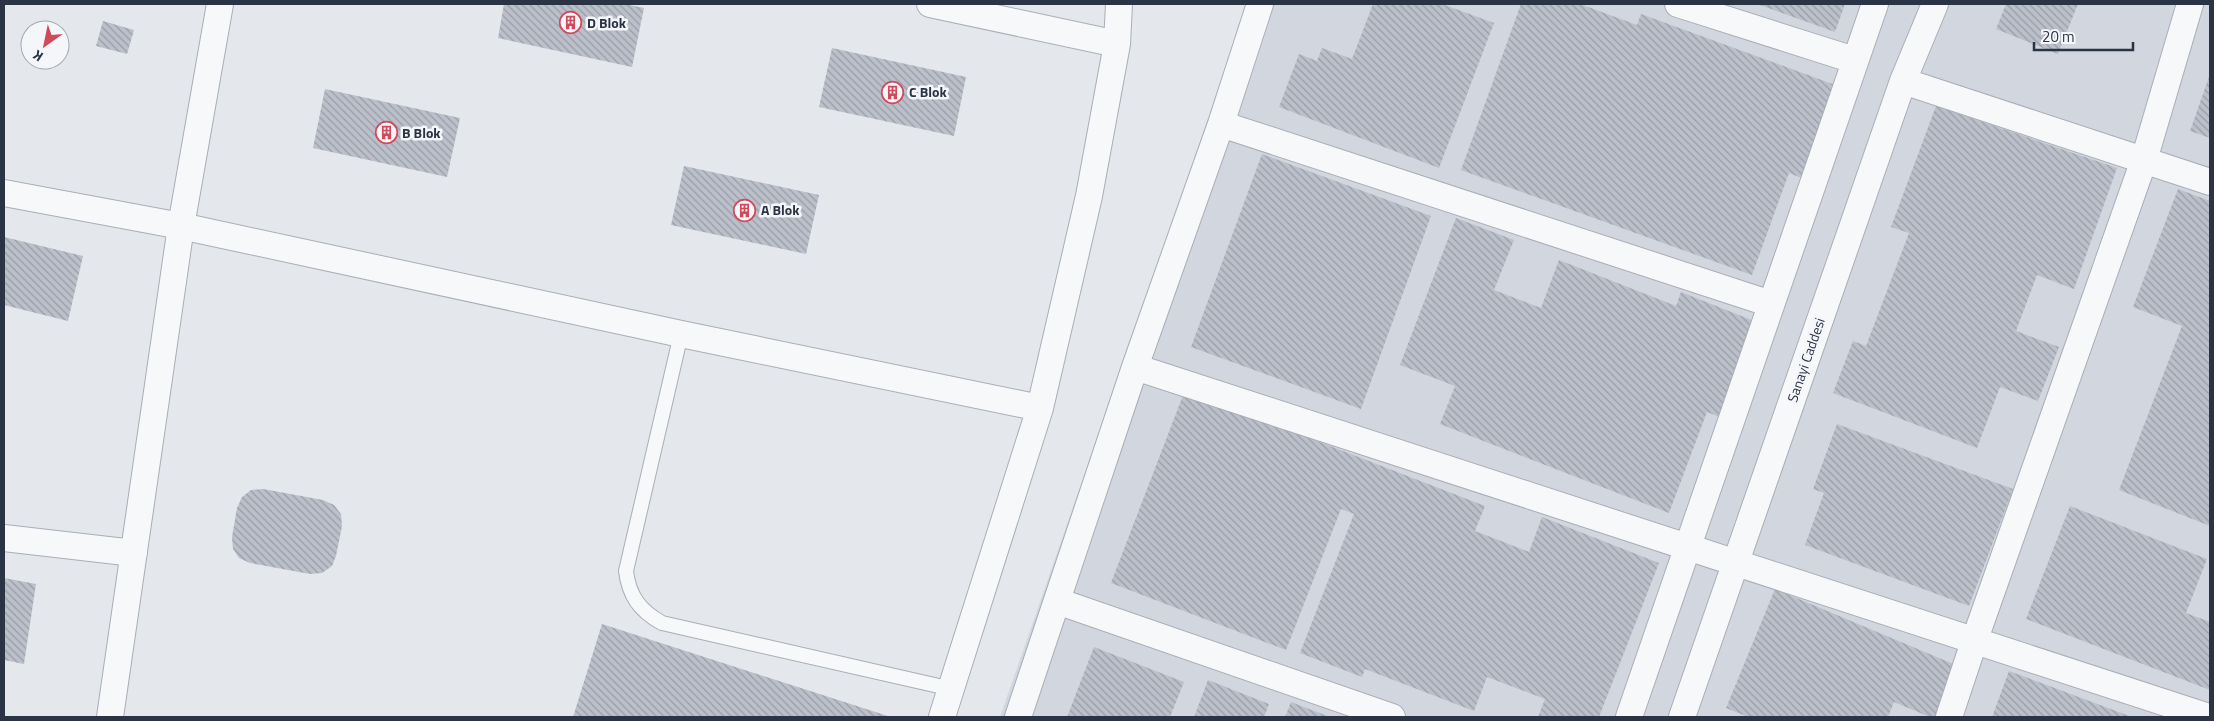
<svg xmlns="http://www.w3.org/2000/svg" width="2214" height="721" viewBox="0 0 2214 721" font-family="'Titillium Web',sans-serif">
<style>
.built{fill:#d2d6de}
.building{fill:url(#building-back-hatch)}
.lines{fill:none;stroke-linecap:round;stroke-linejoin:round}
.lane-casing{stroke:#a9aeb7;stroke-width:16}
.street-casing{stroke:#a9aeb7;stroke-width:28}
.lane{stroke:#f7f8fa;stroke-width:14}
.street{stroke:#f7f8fa;stroke-width:26}
.labels{text-anchor:middle;stroke-width:5;stroke-linejoin:round;paint-order:stroke}
.poi-label{font-size:14px;font-weight:bold;fill:#2b3445;stroke:#f4f6f9;text-anchor:start}
.street-label{font-size:14px;fill:#2b3445;stroke:#f4f6f9}
</style>
<defs>
<pattern id="building-back-hatch" width="6" height="6" patternUnits="userSpaceOnUse" patternTransform="scale(1.25)"><rect width="6" height="6" fill="#bbc0ca"/><path d="M-1 5l2 2M0 0l6 6M5-1l2 2" fill="none" stroke="#989da6"/></pattern>
</defs>
<rect width="100%" height="100%" fill="#e4e7ec"/>
<path class="built" d="M1248,4h962v713h-1210z"/>
<path class="building" d="M504,4h121l19,4 -12,59 -134,-29z
M1373,4h69l52,19 -55,145 -160,-61 20,-53 18,7 5,-13 30,11z
M1521,4h59l57,21 4,-11 197,72 -34,93 -15,-6 -37,102 -291,-105z
M1757,4h88l-10,28z
M2006,4h72l-20,50 -62,-25z
M103,21l31,9 -7,24 -31,-8z
M832,48l134,29 -12,59 -135,-29z
M2210,74v64l-20,-7z
M325,89l135,29 -13,59 -134,-29z
M1936,106l181,62 -43,121 -37,-14 -21,56 43,16 -21,54 -38,-14 -23,61 -144,-55 20,-52 13,5 43,-113 -18,-6z
M1262,154l169,62 -70,193 -170,-62z
M684,166l135,29 -13,59 -135,-29z
M2178,189l32,12v325l-91,-36 63,-164 -49,-19z
M1456,218l58,22 -20,50 47,18 18,-48 117,46 5,-14 78,31 -37,95 -15,-6 -38,101 -229,-89 15,-38 -55,-21z
M4,237l79,19 -15,65 -64,-16z
M1185,390l300,116 -10,25 54,21 13,-35 117,46 -60,154h-61l7,-18 -58,-22 -13,34 -109,-42 -3,8 -62,-24 54,-139 -13,-5 -55,141 -175,-67z
M1837,424l176,65 -44,117 -164,-61 19,-52 -11,-4z
M263,489l60,11 11,5 7,9 1,12 -6,30 -4,10 -10,7 -12,1 -60,-11 -11,-5 -6,-9 -1,-12 5,-29 5,-11 9,-7z
M2070,506l137,53 -21,54 24,9v68l-184,-71z
M4,578l32,6 -12,80 -20,-4z
M1775,589l183,77 -21,51h-7l-36,-15 -6,15h-140l-22,-9z
M602,624l289,93h-318z
M1094,647l90,35 -14,35h-103z
M2009,671l123,46h-140z
M1208,680l61,24 -5,13h-70z
M1291,702l39,15h-45z"/>
<g class="lines">
<defs>
<path id="lane" d="M681,334l-55,237c3,25 14,40 36,52l290,66"/>
<path id="street" d="M930,4l187,40
M1678,4l176,56
M1903,81l307,101
M1221,124l550,180
M4,193l177,33 500,108 359,74
M1135,367l1074,350
M4,538l130,15
M1057,601l335,116
M110,717l71,-491 39,-222
M942,717l98,-309 49,-212 28,-152 2,-40
M1018,717l117,-350 86,-243 39,-120
M1629,717l246,-713
M1682,717l221,-636 32,-77
M1949,717l26,-78 169,-479 46,-156"/>
</defs>
<use href="#lane" class="lane-casing"/>
<use href="#street" class="street-casing"/>
<use href="#lane" class="lane"/>
<use href="#street" class="street"/>
</g>
<defs>
<symbol id="building-ring" viewBox="-11 -11 22 22"><circle r="9.5" fill="#f4f6f9" stroke="#d1495b" stroke-width="1.5"/><path d="M-4-6H4V6H1V3H-1V6H-4ZM-2.5-4.3h1.7v1.8h-1.7ZM.8-4.3h1.7v1.8H.8ZM-2.5-1h1.7V.8h-1.7ZM.8-1h1.7V.8H.8Z" fill="#d1495b"/></symbol>
</defs>
<g fill-rule="evenodd">
<use href="#building-ring" x="558" y="10" width="25" height="25"/>
<use href="#building-ring" x="880" y="80" width="25" height="25"/>
<use href="#building-ring" x="374" y="120" width="25" height="25"/>
<use href="#building-ring" x="732" y="198" width="25" height="25"/>
</g>
<g class="labels">
<g class="poi-label">
<text x="587" y="28">D Blok</text>
<text x="909" y="97">C Blok</text>
<text x="402" y="138">B Blok</text>
<text x="761" y="215">A Blok</text>
</g>
<g class="street-label">
<text transform="translate(1806 360) rotate(-71)" y="5">Sanayi Caddesi</text>
</g>
</g>
<rect width="2214" height="721" fill="none" stroke="#2b3445" stroke-width="10"/>
<g transform="translate(45 45) rotate(213)"><circle r="24" fill="#f4f6f9" stroke="#a4a8b1"/>
<path d="M0-4L9 19L0 12L-9 19Z" fill="#d1495b"/>
<text y="-8" font-size="14" font-weight="bold" text-anchor="middle" fill="#2b3445">K</text>
</g>
<path d="M2034 42v8h99v-8" fill="none" stroke="#2b3445" stroke-width="2.5"/>
<text x="2042" y="42" font-size="15" fill="#2b3445" stroke="#f4f6f9" stroke-width="4" paint-order="stroke">20 m</text>
</svg>
